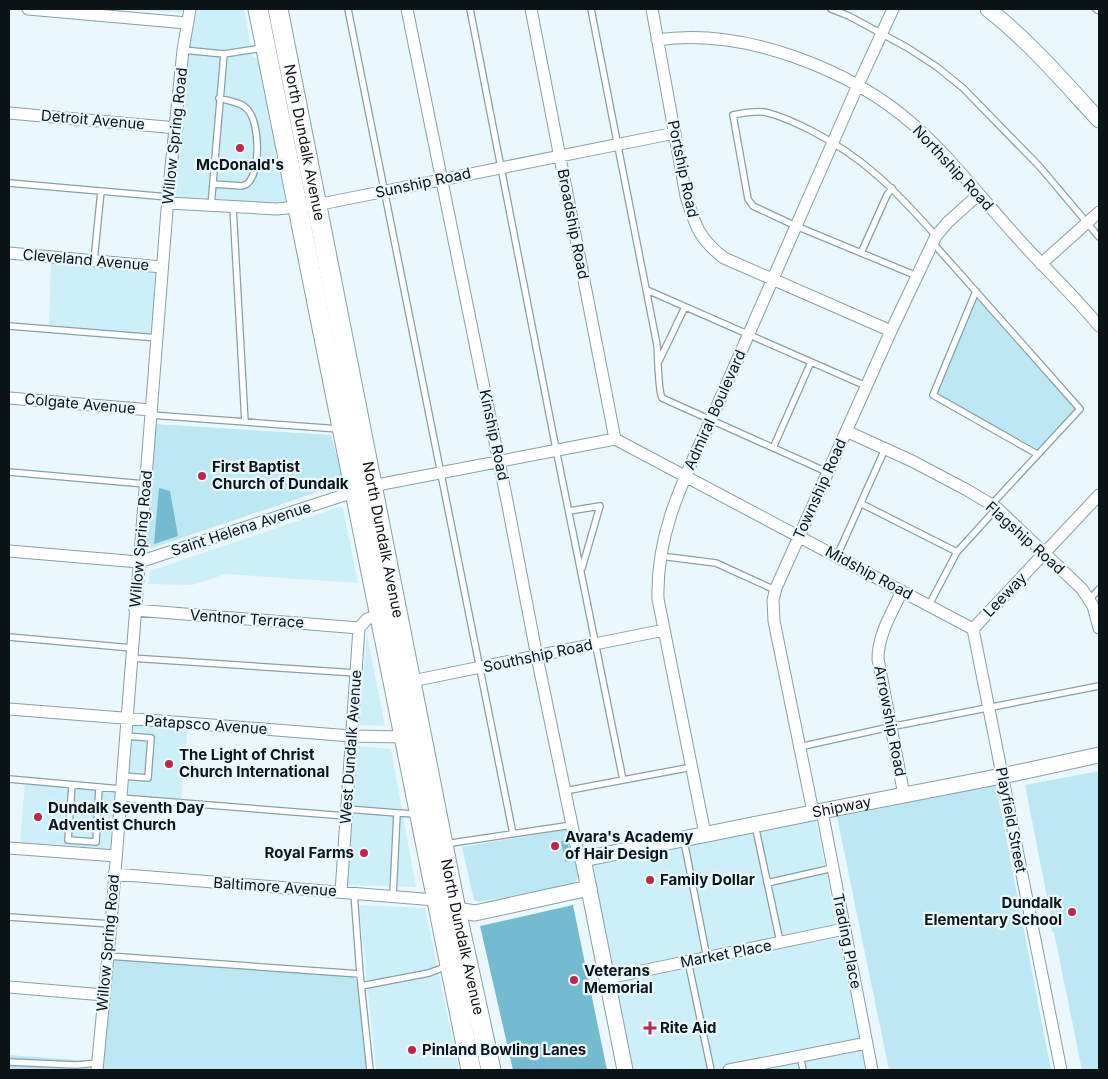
<svg xmlns="http://www.w3.org/2000/svg" width="1108" height="1079" viewBox="0 0 1108 1079" font-family="Inter,sans-serif">
<style>
.built{fill:#cdeffa}
.green{fill:#bde7f3}
.forest{fill:#75bbcf}
.lines{fill:none;stroke-linecap:round;stroke-linejoin:round}
.service-casing{stroke:#889fa6;stroke-width:8}
.minor-casing{stroke:#889fa6;stroke-width:13}
.tertiary-casing{stroke:#889fa6;stroke-width:17}
.primary-casing{stroke:#889fa6;stroke-width:21}
.service{stroke:#fff;stroke-width:5.5}
.minor{stroke:#fff;stroke-width:11}
.tertiary{stroke:#fff;stroke-width:15}
.primary{stroke:#fff;stroke-width:19}
.poi-dot{fill:#ba294b;stroke:#eaf8fd;stroke-width:2}
.labels{text-anchor:middle;stroke-width:4.5;stroke-linejoin:round;paint-order:stroke}
.street-label{font-size:15px;fill:#0b1416;stroke:#eaf8fd}
.poi-label{font-size:15px;font-weight:bold;fill:#0b1416;stroke:#eaf8fd;text-anchor:start}
</style>
<rect width="100%" height="100%" fill="#eaf8fd"/>
<path class="built" d="M127,9h57v4z
M197,9h47l9,48 4,1 29,145 -112,-3 12,-148h4l1,-15z
M51,262l107,8 -5,65 -104,-10z
M339,507l4,1 15,75 -132,-9 -34,11 -44,-1 2,-13z
M367,635l18,91 -26,-1z
M133,722l55,4 -7,74 -54,-5z
M356,746l35,3 25,138 -70,-2z
M25,782l91,8 -4,61 -92,-8z
M815,816l22,109h-1l5,7 20,106 -3,1 3,8 5,23h-236l-17,-98 -23,-111z
M359,905l66,3 34,162h-83z"/>
<path class="green" d="M976,295l101,113 -39,41 -102,-55z
M154,424l177,11 13,48 -198,67z
M1099,771v299h-17l-28,-138h-2l-3,-25 -24,-122z
M996,785l55,285h-162l-52,-253z
M568,829l10,47 -4,9 -96,17 -4,-2 -12,-53z
M113,959l238,17 6,4 10,90h-265l10,-108z
M9,1055l79,6v9h-79z"/>
<path class="forest" d="M159,488l11,3 8,45 -24,8z
M567,840l5,20 -7,2 -4,-21z
M573,905l34,165h-94l-33,-144z"/>
<g class="lines">
<defs>
<path id="service" d="M348,9l165,825
M470,9l86,440 67,331 -58,11
M591,9l66,336c1,11 1,45 5,53l165,74
M831,9l18,7 59,32 29,19 26,21 77,79 59,70
M1096,9l3,2
M183,50l41,4 39,-6
M9,183l159,14
M213,184l29,2 5,-2c14,-12 13,-60 1,-74 -6,-8 -20,-9 -29,-12
M211,206l13,-152
M233,208l12,214
M933,243l147,166 -89,96
M861,253l26,-58 5,-7
M94,261l7,-70
M917,276l-121,-50 -43,-20 -5,-7 -15,-84c10,-2 20,-4 31,-3 15,3 32,11 46,18 55,28 86,61 126,106
M647,290l219,96
M976,291l-43,104 104,59
M9,326l149,12
M659,361l26,-54
M151,415l188,14
M773,448l38,-86
M9,472l136,12
M862,504l95,48
M569,511l31,-5 -18,62
M660,556l56,7 59,27
M837,556l48,-107
M1089,600l10,-11
M929,605l28,-53 40,-44
M9,637l123,11
M131,658l225,15
M799,747l91,-20 209,-41
M123,776l25,2 3,-40 -26,-2
M9,779l112,10
M623,780l69,-13
M72,785l-4,55 28,2 3,-55
M121,798l225,18
M347,809l50,4
M755,825l25,117
M684,841l23,117
M445,844l127,-19
M767,883l66,-15
M354,893l6,81 10,96
M393,896l4,-83 20,1
M9,917l102,7
M108,956l252,18
M688,961l23,109
M361,986l68,-13 18,-7
M800,1055l3,15
M9,1062l67,3 22,-2"/>
<path id="minor" d="M28,9l159,14
M407,9l100,492 30,156 35,168 5,25 6,9
M531,9l84,430
M652,9l34,187c9,29 13,43 38,62l167,73
M657,40c86,-13 194,29 258,86 37,33 67,73 100,109 27,31 58,59 84,91
M9,113l168,15
M168,203l109,6 39,-4 359,-72
M9,253l153,14
M1041,264l58,-52
M9,398l142,12
M846,431l66,30 55,29 30,18 85,81 11,17 6,22
M615,439l358,190
M9,551l130,11 233,-76 243,-47
M902,591c-10,22 -24,43 -24,68l26,136
M135,610l224,18
M973,629l88,441
M973,629l126,-134
M412,681l252,-51
M9,709l342,27 53,1
M822,811l50,259
M813,812l-39,-191 -1,-21 3,-12 115,-257 45,-95 12,-14 30,-27
M705,834l-47,-235c-2,-67 26,-120 53,-179l147,-335 35,-76
M9,848l107,8
M114,874l321,26
M341,892l18,-264 8,-9 13,-4
M608,978l236,-49
M9,987l95,8
M97,1070l14,-146 57,-727 15,-147 7,-41
M729,1070l138,-27"/>
<g id="tertiary">
<path d="M988,9c41,32 76,73 111,111"/>
<path d="M448,906l8,4 19,3 114,-25"/>
<path id="s1" d="M625,1070l-42,-211 239,-48 180,-35 97,-21"/>
</g>
<g id="primary">
<path d="M258,9l213,1061"/>
<path id="s2" d="M278,9l178,901 35,160"/>
</g>
</defs>
<use href="#service" class="service-casing"/>
<use href="#minor" class="minor-casing"/>
<use href="#tertiary" class="tertiary-casing"/>
<use href="#primary" class="primary-casing"/>
<use href="#service" class="service"/>
<use href="#minor" class="minor"/>
<use href="#tertiary" class="tertiary"/>
<use href="#primary" class="primary"/>
</g>
<g class="poi-dot">
<circle cx="240" cy="148" r="5"/>
<circle cx="202" cy="476" r="5"/>
<circle cx="169" cy="764" r="5"/>
<circle cx="38" cy="817" r="5"/>
<circle cx="555" cy="846" r="5"/>
<circle cx="364" cy="853" r="5"/>
<circle cx="650" cy="880" r="5"/>
<circle cx="1072" cy="912" r="5"/>
<circle cx="574" cy="980" r="5"/>
<path d="M647.5 1020.5h5v5h5v5h-5v5h-5v-5h-5v-5h5z"/>
<circle cx="412" cy="1050" r="5"/>
</g>
<g class="labels">
<g class="street-label">
<text transform="translate(93 120) rotate(5)" y="5">Detroit Avenue</text>
<text transform="translate(175 136) rotate(-84)" y="5">Willow Spring Road</text>
<text dy="5" stroke="none"><textPath href="#s2" startOffset="136">North Dundalk Avenue</textPath></text>
<text transform="translate(953 168) rotate(47)" y="5">Northship Road</text>
<text transform="translate(683 169) rotate(78)" y="5">Portship Road</text>
<text transform="translate(423 183) rotate(-12)" y="5">Sunship Road</text>
<text transform="translate(573 224) rotate(79)" y="5">Broadship Road</text>
<text transform="translate(86 260) rotate(5)" y="5">Cleveland Avenue</text>
<text transform="translate(80 404) rotate(5)" y="5">Colgate Avenue</text>
<text transform="translate(715 410) rotate(-66)" y="5">Admiral Boulevard</text>
<text transform="translate(494 435) rotate(78)" y="5">Kinship Road</text>
<text transform="translate(820 489) rotate(-66)" y="5">Township Road</text>
<text transform="translate(241 529) rotate(-18)" y="5">Saint Helena Avenue</text>
<text transform="translate(1025 538) rotate(42)" y="5">Flagship Road</text>
<text transform="translate(141 539) rotate(-85)" y="5">Willow Spring Road</text>
<text dy="5" stroke="none"><textPath href="#s2" startOffset="541">North Dundalk Avenue</textPath></text>
<text transform="translate(869 573) rotate(28)" y="5">Midship Road</text>
<text transform="translate(1005 595) rotate(-46)" y="5">Leeway</text>
<text transform="translate(247 619) rotate(4)" y="5">Ventnor Terrace</text>
<text transform="translate(538 656) rotate(-12)" y="5">Southship Road</text>
<text transform="translate(890 721) rotate(79)" y="5">Arrowship Road</text>
<text transform="translate(206 725) rotate(4)" y="5">Patapsco Avenue</text>
<text transform="translate(351 747) rotate(-86)" y="5">West Dundalk Avenue</text>
<text dy="5" stroke="none"><textPath href="#s1" startOffset="479">Shipway</textPath></text>
<text transform="translate(1011 820) rotate(79)" y="5">Playfield Street</text>
<text transform="translate(275 887) rotate(4)" y="5">Baltimore Avenue</text>
<text dy="5" stroke="none"><textPath href="#s2" startOffset="946">North Dundalk Avenue</textPath></text>
<text transform="translate(847 941) rotate(79)" y="5">Trading Place</text>
<text transform="translate(108 943) rotate(-85)" y="5">Willow Spring Road</text>
<text transform="translate(726 954) rotate(-11)" y="5">Market Place</text>
</g>
<g class="poi-label">
<text x="240" y="170" text-anchor="middle">McDonald's</text>
<text x="212" y="472">First Baptist<tspan x="212" dy="17">Church of Dundalk</tspan></text>
<text x="179" y="760">The Light of Christ<tspan x="179" dy="17">Church International</tspan></text>
<text x="48" y="813">Dundalk Seventh Day<tspan x="48" dy="17">Adventist Church</tspan></text>
<text x="565" y="842">Avara's Academy<tspan x="565" dy="17">of Hair Design</tspan></text>
<text x="354" y="858" text-anchor="end">Royal Farms</text>
<text x="660" y="885">Family Dollar</text>
<text x="1062" y="908" text-anchor="end">Dundalk<tspan x="1062" dy="17">Elementary School</tspan></text>
<text x="584" y="976">Veterans<tspan x="584" dy="17">Memorial</tspan></text>
<text x="660" y="1033">Rite Aid</text>
<text x="422" y="1055">Pinland Bowling Lanes</text>
</g>
</g>
<rect width="1108" height="1079" fill="none" stroke="#0b1416" stroke-width="20"/>
</svg>
